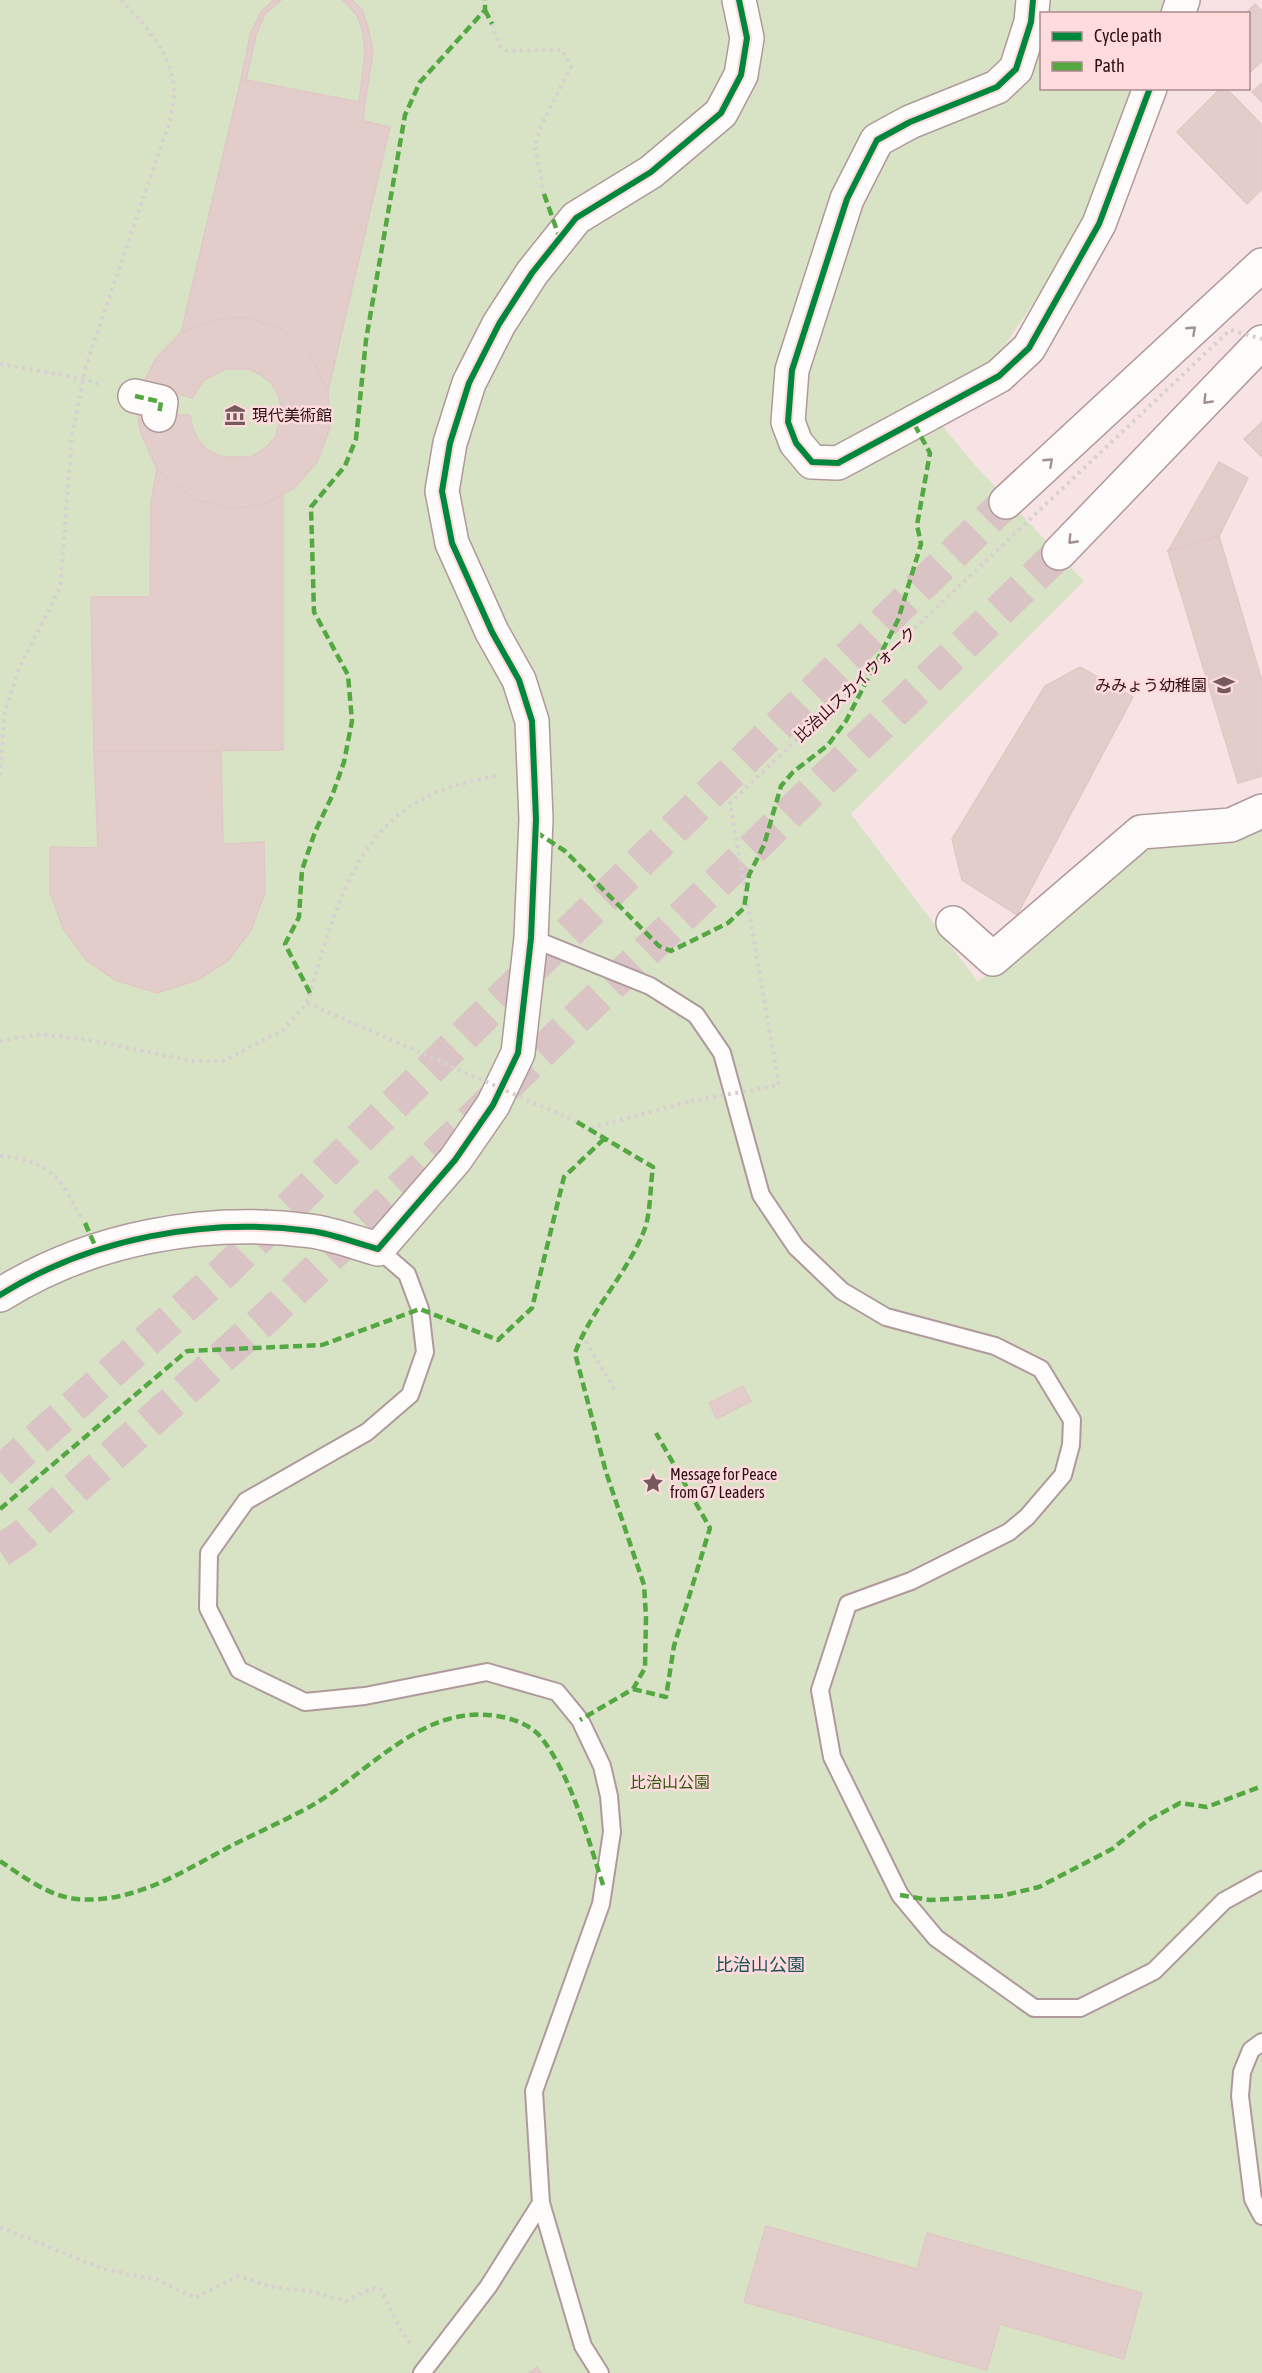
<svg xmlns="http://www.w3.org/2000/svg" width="1262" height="2373" viewBox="0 0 1262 2373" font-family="'Asap Condensed','Noto Sans JP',sans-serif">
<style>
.green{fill:#d8e3c5}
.building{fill:#e2cdca;stroke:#e0c8c5;stroke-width:1.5}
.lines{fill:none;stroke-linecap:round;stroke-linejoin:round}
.secondary-tunnel{stroke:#d9c3c5;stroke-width:33;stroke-dasharray:33 16;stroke-linecap:butt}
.lane-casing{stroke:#b0999b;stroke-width:20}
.street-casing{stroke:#b0999b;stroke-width:36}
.secondary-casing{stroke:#b0999b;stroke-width:36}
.path{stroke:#d7cfd0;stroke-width:4;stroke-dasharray:3 4.5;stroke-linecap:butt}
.lane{stroke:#fefbfb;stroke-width:16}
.street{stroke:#fefbfb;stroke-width:33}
.secondary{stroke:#fefbfb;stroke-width:33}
.path-bridge{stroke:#d7cfd0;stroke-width:4;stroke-dasharray:3 4.5;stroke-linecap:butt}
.quiet{stroke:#54a842;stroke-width:4.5;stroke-dasharray:9 4.5;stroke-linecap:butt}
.cycleway-casing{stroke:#ffdbdd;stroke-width:10}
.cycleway{stroke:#00873e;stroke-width:6}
.oneway{stroke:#a09193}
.labels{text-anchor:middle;stroke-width:5;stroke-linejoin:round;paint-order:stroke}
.poi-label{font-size:16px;fill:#2e1014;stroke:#ffdbdd;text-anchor:start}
.street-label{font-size:16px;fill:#2e1014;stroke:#ffdbdd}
.park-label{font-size:16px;fill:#2f590d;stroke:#ffdbdd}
.neighbourhood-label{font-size:18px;fill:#185454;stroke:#ffdbdd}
</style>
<rect width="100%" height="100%" fill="#f7e3e4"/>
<path class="green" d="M0,0h1165l-5,13 -118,1v74l90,1 -60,157 -80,118 -71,36 52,63 111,118 -233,233 127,168 170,-141 114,-13v1545h-1262z"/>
<path class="building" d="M273,0h8l-16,14 -9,21 -10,45 -5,-1 10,-47 11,-21z
M343,0h9l10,10 7,21 4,21 -8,51 -6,-1 6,-48 -2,-21 -6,-18z
M1255,4l7,7v50l-14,13v-60h-3z
M241,79l124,24 -2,18 27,6 -62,264 -19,-39 -27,-23 -38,-12 -31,3 -32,13z
M1262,83v19l-10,-10z
M1221,88h5l36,37v64l-15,15 -70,-72z
M244,317l38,12 27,23 19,39 2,37 -13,34 -23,26 -27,15 -35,6 -38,-10 -37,-30 -17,-38 -2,-16h52l3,14 6,12 10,10 13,6h29l13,-8 11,-11 7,-26 -3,-15 -8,-14 -10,-8 -12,-6h-23l-22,11 -12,18 -49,-14 13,-26 25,-25 32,-13z
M1262,422v35l-18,-18z
M1219,462l29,16 -29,58 -51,15z
M157,469l37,30 38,10 35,-6 16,-9v256l-189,1 -3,-154h59l1,-95z
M1219,536l43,145v95l-24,7 -70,-232z
M1080,667l53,30 -116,218 -55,-35 -10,-41 93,-153z
M94,751h127l2,93 41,-2 1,51 -14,37 -23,31 -31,19 -40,13 -42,-13 -29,-20 -22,-30 -14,-37v-46l48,1z
M743,1386l8,15 -34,18 -8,-16z
M766,2226l151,43 10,-36 215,60 -18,66 -124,-35 -13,46 -243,-68z
M537,2367l5,6h-13z"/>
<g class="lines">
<path class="secondary-tunnel" d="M0,1472l225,-201 781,-769
M0,1551l21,-14 245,-219 793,-765"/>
<defs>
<path id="lane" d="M531,938l119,48 46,29 26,38 39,142 35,52 46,44 44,26 109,29 46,23 31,51 -1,25 -8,30 -36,42 -18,15 -98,49 -63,23 -28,86 12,67 68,138 36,43 98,70h46l74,-37 70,-70 38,-21
M378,1249l29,25 13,35 5,43 -15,43 -43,37 -121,69 -37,52 -1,55 31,62 66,32 60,-6 122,-24 70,20 23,28 22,46 7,30 3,36 -11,72 -67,187 7,112 42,143 17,27
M1262,2042l-11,8 -9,22 -2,24 13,103 9,17
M422,2373l66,-86 53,-84"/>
<path id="street" d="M1033,0l-2,22 -15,47 -19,18 -87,35 -33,18 -30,59 -55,171 -4,52 8,21 16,19 26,1 161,-87 30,-28 70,-124 51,-136
M1178,14l5,-14
M135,396l26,6 -2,13
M953,923l40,36 148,-127 90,-7 31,-14
M0,1295c91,-57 205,-78 311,-64 22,3 45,12 67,18l77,-89 38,-55 25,-52 13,-115 5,-119 -4,-98 -13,-41 -27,-48 -40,-89 -10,-52 8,-48 19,-60 30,-59 33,-51 44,-55 75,-46 70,-59 20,-38 6,-37 -8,-38"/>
<path id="secondary" d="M1006,502l256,-237
M1059,553l203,-211"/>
</defs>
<use href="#lane" class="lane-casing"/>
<use href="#street" class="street-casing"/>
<use href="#secondary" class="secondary-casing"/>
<path class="path" d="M492,24l7,21 8,6 55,-1 9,17 -31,61 -5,18 9,48
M0,364l84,15 16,5
M0,775l5,-63 14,-44 41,-80 12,-153 14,-69 84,-246c1,-8 5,-19 4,-28 -2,-38 -27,-66 -53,-92
M307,1003c22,-72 40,-161 112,-202 24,-14 51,-20 78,-25
M0,1041l41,-7 54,7 96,20h32l60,-31 24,-27 110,48
M591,1128l100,-27
M0,1156c50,5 59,20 81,61
M582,1335l34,57
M0,2227l103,42 55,11 37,18 43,-22 33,11 38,4 37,10 26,-13 9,1 19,40 10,14"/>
<use href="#lane" class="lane"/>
<use href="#street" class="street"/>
<use href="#secondary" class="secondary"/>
<path class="path-bridge" d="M417,1051l160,71
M691,1101l88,-16 -49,-282 500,-473 32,9"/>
<path class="quiet" d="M485,10l7,14
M544,194l16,45
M135,396l26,6 -2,13
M536,832l29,19 94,95 12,5 57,-28 16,-15 5,-33 15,-30 17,-59 12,-14 35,-27 18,-24 52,-101 23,-76 -4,-19 13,-72 -17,-31
M310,993l-25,-49 14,-27 3,-47 13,-38 17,-36 12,-34 8,-41 -4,-46 -34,-63 -3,-105 34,-41 11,-27 10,-99 39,-225 15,-33 65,-72v-10
M577,1122l76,45c-3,19 -2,46 -9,64 -18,44 -53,79 -69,122l31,119 38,113 2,32 -1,51 -12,21 -53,31
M85,1223l12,27
M0,1509l187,-158 135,-6 98,-36 78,31 34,-32 32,-131 42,-40
M633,1689l33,8 8,-51 36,-118 -54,-95
M0,1861c22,15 50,36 77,38 56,5 105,-27 152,-52 27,-14 55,-26 82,-41 59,-34 111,-102 186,-90 14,2 31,8 41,18 32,36 51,108 66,154
M900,1895l30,5 71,-4 38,-9 73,-38 35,-28 33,-18 27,4 55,-21"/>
<defs>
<path id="cycleway" d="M1033,0l-2,22 -15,47 -19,18 -87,35 -33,18 -30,59 -55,171 -4,52 8,21 16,19 26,1 161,-87 30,-28 70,-124 51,-136
M0,1295c91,-57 205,-78 311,-64 22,3 45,12 67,18l77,-89 38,-55 25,-52 13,-115 5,-119 -4,-98 -13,-41 -27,-48 -40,-89 -10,-52 8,-48 19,-60 30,-59 33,-51 44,-55 75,-46 70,-59 20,-38 6,-37 -8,-38"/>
</defs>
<use href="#cycleway" class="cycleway-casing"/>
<use href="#cycleway" class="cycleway"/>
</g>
<defs><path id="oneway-chevron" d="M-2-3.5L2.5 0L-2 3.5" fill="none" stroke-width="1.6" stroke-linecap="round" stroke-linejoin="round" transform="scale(1.5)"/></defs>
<g class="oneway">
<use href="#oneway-chevron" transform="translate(1192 330) rotate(-43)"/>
<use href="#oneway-chevron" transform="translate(1207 400) rotate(134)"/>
<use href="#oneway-chevron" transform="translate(1049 462) rotate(-43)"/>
<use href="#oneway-chevron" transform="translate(1072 540) rotate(134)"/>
</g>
<defs>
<symbol id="museum-bare" viewBox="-9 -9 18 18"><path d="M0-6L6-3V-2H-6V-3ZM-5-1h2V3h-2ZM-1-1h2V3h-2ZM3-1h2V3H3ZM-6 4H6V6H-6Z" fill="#745a5d" stroke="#ffdbdd" stroke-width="2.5" paint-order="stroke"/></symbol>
<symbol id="school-bare" viewBox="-9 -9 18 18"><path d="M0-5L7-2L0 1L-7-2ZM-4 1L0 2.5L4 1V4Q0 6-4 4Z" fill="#745a5d" stroke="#ffdbdd" stroke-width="2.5" paint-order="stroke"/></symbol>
<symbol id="sight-bare" viewBox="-9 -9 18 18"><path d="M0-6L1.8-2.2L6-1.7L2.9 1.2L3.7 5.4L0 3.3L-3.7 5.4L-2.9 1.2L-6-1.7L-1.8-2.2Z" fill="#745a5d" stroke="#ffdbdd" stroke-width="2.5" paint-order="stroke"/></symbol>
</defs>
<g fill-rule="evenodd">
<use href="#museum-bare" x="220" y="400" width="30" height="30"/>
<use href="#school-bare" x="1209" y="670" width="30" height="30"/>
<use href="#sight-bare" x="638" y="1468" width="30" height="30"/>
</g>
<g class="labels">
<g class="poi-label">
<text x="252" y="421">現代美術館</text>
<text x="1207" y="691" text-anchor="end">みみょう幼稚園</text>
<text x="670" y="1480">Message for Peace<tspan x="670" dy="18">from G7 Leaders</tspan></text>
</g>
<g class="street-label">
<text transform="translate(855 684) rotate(-43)" y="6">比治山スカイウォーク</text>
</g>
<g class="park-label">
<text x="670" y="1788">比治山公園</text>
</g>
<g class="neighbourhood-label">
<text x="760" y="1971">比治山公園</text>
</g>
</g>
<rect x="1040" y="12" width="210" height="78" fill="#ffdbdd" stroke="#ab8a8d" stroke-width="1.5"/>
<rect x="1052" y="32" width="30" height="9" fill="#00873e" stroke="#ab8a8d" stroke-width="1.5"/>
<text x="1094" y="42" font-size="18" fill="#2e1014">Cycle path</text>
<rect x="1052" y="62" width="30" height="9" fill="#54a842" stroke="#ab8a8d" stroke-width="1.5"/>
<text x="1094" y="72" font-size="18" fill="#2e1014">Path</text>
</svg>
